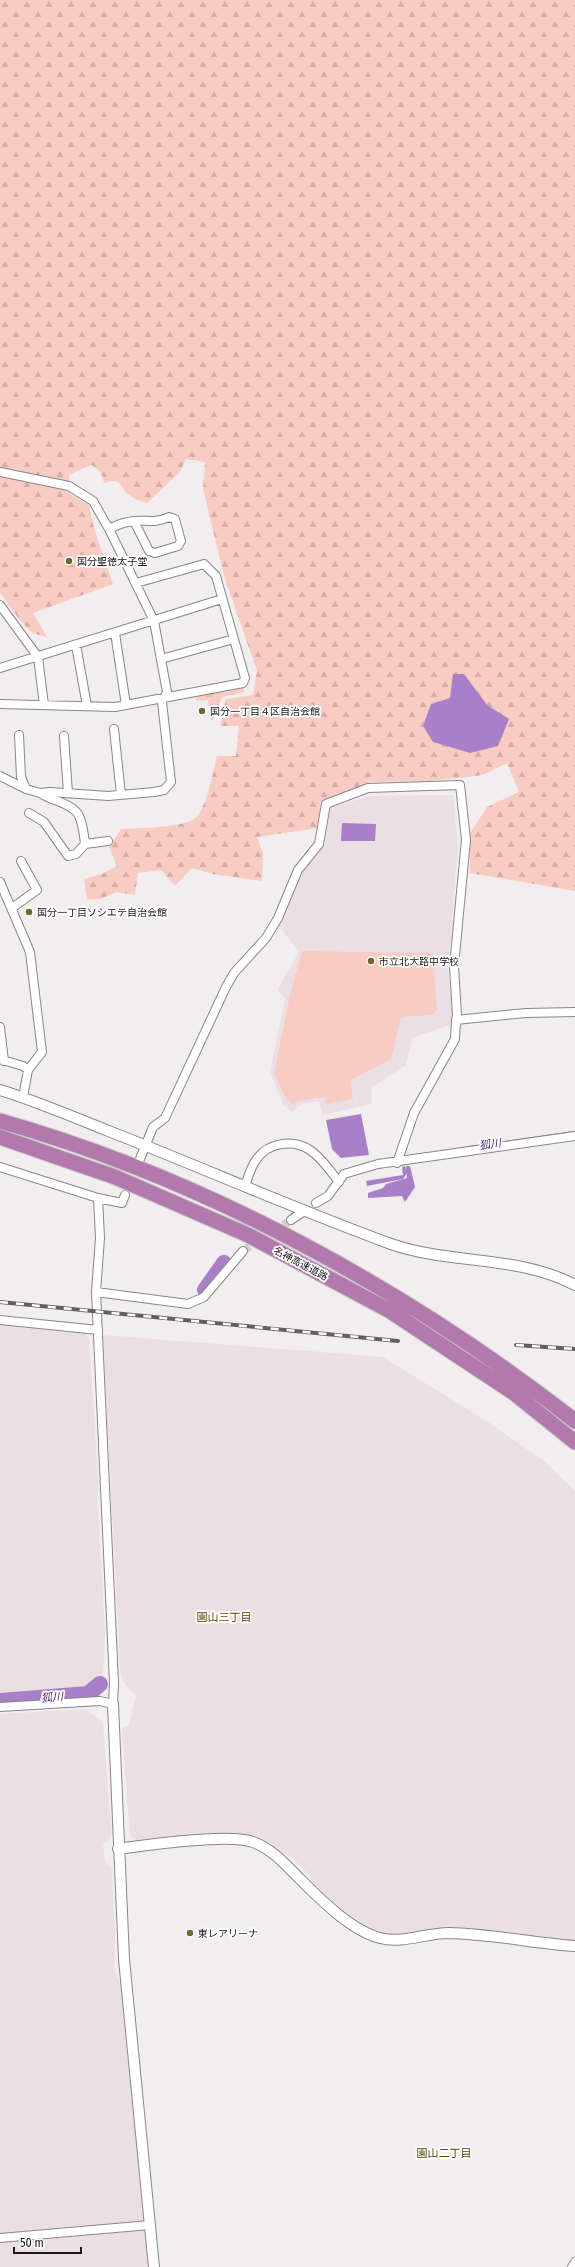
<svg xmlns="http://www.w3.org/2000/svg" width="575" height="2267" viewBox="0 0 575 2267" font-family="'Fira Sans Condensed','Noto Sans JP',sans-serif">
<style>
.built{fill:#ecdfe4}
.grass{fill:#f8ccc3}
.forest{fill:url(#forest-firs)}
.park{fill:url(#park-tufts)}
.water{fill:#a780c8}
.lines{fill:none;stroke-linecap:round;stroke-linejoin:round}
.stream{stroke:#a780c8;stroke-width:2.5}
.river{stroke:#a780c8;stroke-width:16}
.minor-tunnel{stroke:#d1cdcf;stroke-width:8;stroke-dasharray:8 4;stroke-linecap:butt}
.minor-casing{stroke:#898687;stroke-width:10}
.tertiary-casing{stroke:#898687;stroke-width:12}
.motorway-casing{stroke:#ccc;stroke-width:17}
.minor{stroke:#fff;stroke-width:8}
.tertiary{stroke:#fff;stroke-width:10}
.motorway{stroke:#b279ad;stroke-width:15}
.rail-casing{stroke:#615f60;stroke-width:4}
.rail{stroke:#fff;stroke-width:2.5;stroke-dasharray:8;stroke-linecap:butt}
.poi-dot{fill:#726633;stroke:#fff;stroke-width:1.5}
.labels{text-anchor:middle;stroke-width:3.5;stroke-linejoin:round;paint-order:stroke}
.poi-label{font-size:10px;fill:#191818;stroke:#fff;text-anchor:start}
.street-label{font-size:10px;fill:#191818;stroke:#fff}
.water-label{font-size:11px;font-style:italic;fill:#4e1970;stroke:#fff}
.neighbourhood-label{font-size:11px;fill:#564806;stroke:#fff}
</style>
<defs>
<pattern id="forest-firs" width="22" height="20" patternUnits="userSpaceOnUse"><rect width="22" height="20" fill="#f8ccc3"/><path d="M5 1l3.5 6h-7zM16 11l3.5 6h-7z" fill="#d4aea7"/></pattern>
<pattern id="park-tufts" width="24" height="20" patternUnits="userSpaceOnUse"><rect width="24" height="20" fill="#f8ccc3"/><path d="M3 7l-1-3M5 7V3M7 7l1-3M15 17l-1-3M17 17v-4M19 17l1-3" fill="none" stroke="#d4aea7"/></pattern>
</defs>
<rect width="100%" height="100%" fill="#f2edef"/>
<path class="built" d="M453,795l5,50 -10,124 5,47 -3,9 -38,13 -6,27 -35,23 1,16 -50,11 -3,-14 -17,3 -10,8 -9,-7 -13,-34 15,-73 -8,-8 22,-38 -21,-27 17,-44 27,-36 6,-36 40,-13z
M0,1322l85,10 4,8 10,150 -2,2 8,142 -2,42 -15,15 -88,5z
M103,1335l280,22 105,65 56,39 31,30v451l-188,-7 -10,-3 -12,-5 -31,-22 -15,-13 -10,-17 -20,-20 -7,-1 -22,-15 -30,-5 -87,8 -6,-1 -7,-6 -8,-104 1,-3 6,-3 7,-29 -12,-13 -4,-13z
M85,1709l18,13 8,109 -2,9 -6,4 2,18 7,7 3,67 -1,34 7,13 7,57 21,227h-149v-553z"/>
<path class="grass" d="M302,951l131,2 4,57 -5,5 -31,2 -10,42 -41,21 3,19 -27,5 -2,-7 -26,4 -5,4 -7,-6 -12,-26 16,-78z"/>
<path class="forest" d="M0,0h575v891l-105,-18v-40l17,-26 32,-15 -12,-29 -24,12 -24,3 -28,3 -60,1 -50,20 -3,26 -61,9 6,16 -1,28 -49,-7 -21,-6 -17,18 -14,-16 -23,3 -3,22 -19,-3 -15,7 -14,1 -3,-21 18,-5 15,-8 -8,-19 12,-18c18,-1 59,-1 73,-10 13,-9 19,-48 23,-63h19l3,-30h-19l6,-27 27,-4 4,-24 -33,-95 -21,-87 2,-27 -19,-3 -6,13 -33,31c-4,-2 -11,-3 -15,-6 -13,-7 -7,-21 -28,-14 -2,-10 -5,-14 -13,-18l-22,10 1,19 19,11 5,23 19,56 -80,29 14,24 -15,-4 -13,-14 -19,-26z"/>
<path class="park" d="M244,684v8l-22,5 -9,23h-2l-3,-20 -12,1 -1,-7z"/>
<path class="water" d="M453,674h11l23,31 22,14 -11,27 -28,7 -37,-11 -10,-16 8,-22 19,-6z
M342,823l34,1 -1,17h-34z
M361,1114l8,41 -28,3 -9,-9 -6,-29z
M405,1166l2,7 -4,6 -36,7 -1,-5 37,-6 -1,-8z
M406,1166h4l5,21 -10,15 -3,-6 -34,2v-5l15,-5 3,-4 21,-6z"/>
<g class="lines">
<path class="stream" d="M506,1142l69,-10
M453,1150l23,-4"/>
<path class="river" d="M205,1290l19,-27
M0,1701l88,-7 12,-10"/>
<path class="minor-tunnel" d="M243,1251l48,-31"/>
<defs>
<path id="minor" d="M0,472l69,14 24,15 16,28 45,92 13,71 -5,10 9,80 -7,8 -10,2 -46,4 -58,-4 -10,1 -14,-4 -26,-13
M109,529c6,-3 13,-6 19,-7 16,-4 24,3 41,-5l6,2 6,22 -3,5 -23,7 -6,-2 -15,-30
M0,605l38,52 6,48
M115,633l11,72
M76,645l11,61
M161,659l73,-20
M0,668l222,-69
M0,704l115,3 128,-24 2,-5 -29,-102 -12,-12 -68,19
M114,729l7,66
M19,735l2,42 5,12
M64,736l4,57
M40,793c11,8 33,10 39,23 4,8 5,19 6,28
M29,813l15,9 24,34 8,-2 9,-10 23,-3
M0,882l30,70 12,100 -14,18 -5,27
M12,908l25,-18 -16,-29
M0,1027l4,34
M0,1059l23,7 5,4
M140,1159l13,-32 12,-9 61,-131 8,-14 32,-35 12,-20 20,-48 21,-26 7,-40 42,-16 92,-3 6,55 -12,126 3,49 -1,5
M397,1163l17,-50 41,-74 1,-19 70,-7 49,-1
M0,1167l98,31 2,40 -4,54 18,391 -1,21 -13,-3 -100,6
M245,1186c3,-9 6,-19 11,-26 12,-18 37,-21 54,-10 12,8 21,22 29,32
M98,1198l24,5 3,-8
M316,1203l12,-7 16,-22 34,-10 197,-28
M291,1220l9,-6
M96,1292l92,12 16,-7 39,-46
M0,1320l98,10
M0,2238l150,-13
M572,2267l3,-5"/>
<path id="tertiary" d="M0,1090c36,11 71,26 106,40 95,37 189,79 285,114 61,21 128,11 184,41
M113,1704l11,255 30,308
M118,1849c28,-4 112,-16 135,-7 19,7 31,21 45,35 21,21 52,53 82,61 23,6 45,-5 69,-5 42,1 84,10 126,13"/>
<path id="motorway" d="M0,1121c205,58 407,169 575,300
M0,1137l115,40 133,58 142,76 124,82 61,49"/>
</defs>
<use href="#minor" class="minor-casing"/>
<use href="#tertiary" class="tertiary-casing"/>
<use href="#motorway" class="motorway-casing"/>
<use href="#minor" class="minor"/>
<use href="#tertiary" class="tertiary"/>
<use href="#motorway" class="motorway"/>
<defs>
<path id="rail" d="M0,1302l398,39
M516,1345l59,4"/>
</defs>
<use href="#rail" class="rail-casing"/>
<use href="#rail" class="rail"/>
</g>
<g class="poi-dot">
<circle cx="69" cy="561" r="4"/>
<circle cx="202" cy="711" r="4"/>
<circle cx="29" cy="912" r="4"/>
<circle cx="371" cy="961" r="4"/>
<circle cx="190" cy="1933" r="4"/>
</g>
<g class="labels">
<g class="poi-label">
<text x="77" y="565">国分聖徳太子堂</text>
<text x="210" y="715">国分一丁目４区自治会館</text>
<text x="37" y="916">国分一丁目ソシエテ自治会館</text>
<text x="379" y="965">市立北大路中学校</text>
<text x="198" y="1937">東レアリーナ</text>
</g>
<g class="street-label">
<text transform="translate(301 1263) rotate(28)" y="4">名神高速道路</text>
</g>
<g class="water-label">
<text transform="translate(490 1144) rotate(-8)" y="4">狐川</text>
<text transform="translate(52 1697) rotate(-4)" y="4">狐川</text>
</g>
<g class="neighbourhood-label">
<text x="224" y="1621">園山三丁目</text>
<text x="444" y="2157">園山二丁目</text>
</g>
</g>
<path d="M14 2247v6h67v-6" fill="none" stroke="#191818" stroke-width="2"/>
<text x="20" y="2247" font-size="12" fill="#191818" stroke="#ffffff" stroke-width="3" paint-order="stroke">50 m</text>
</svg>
